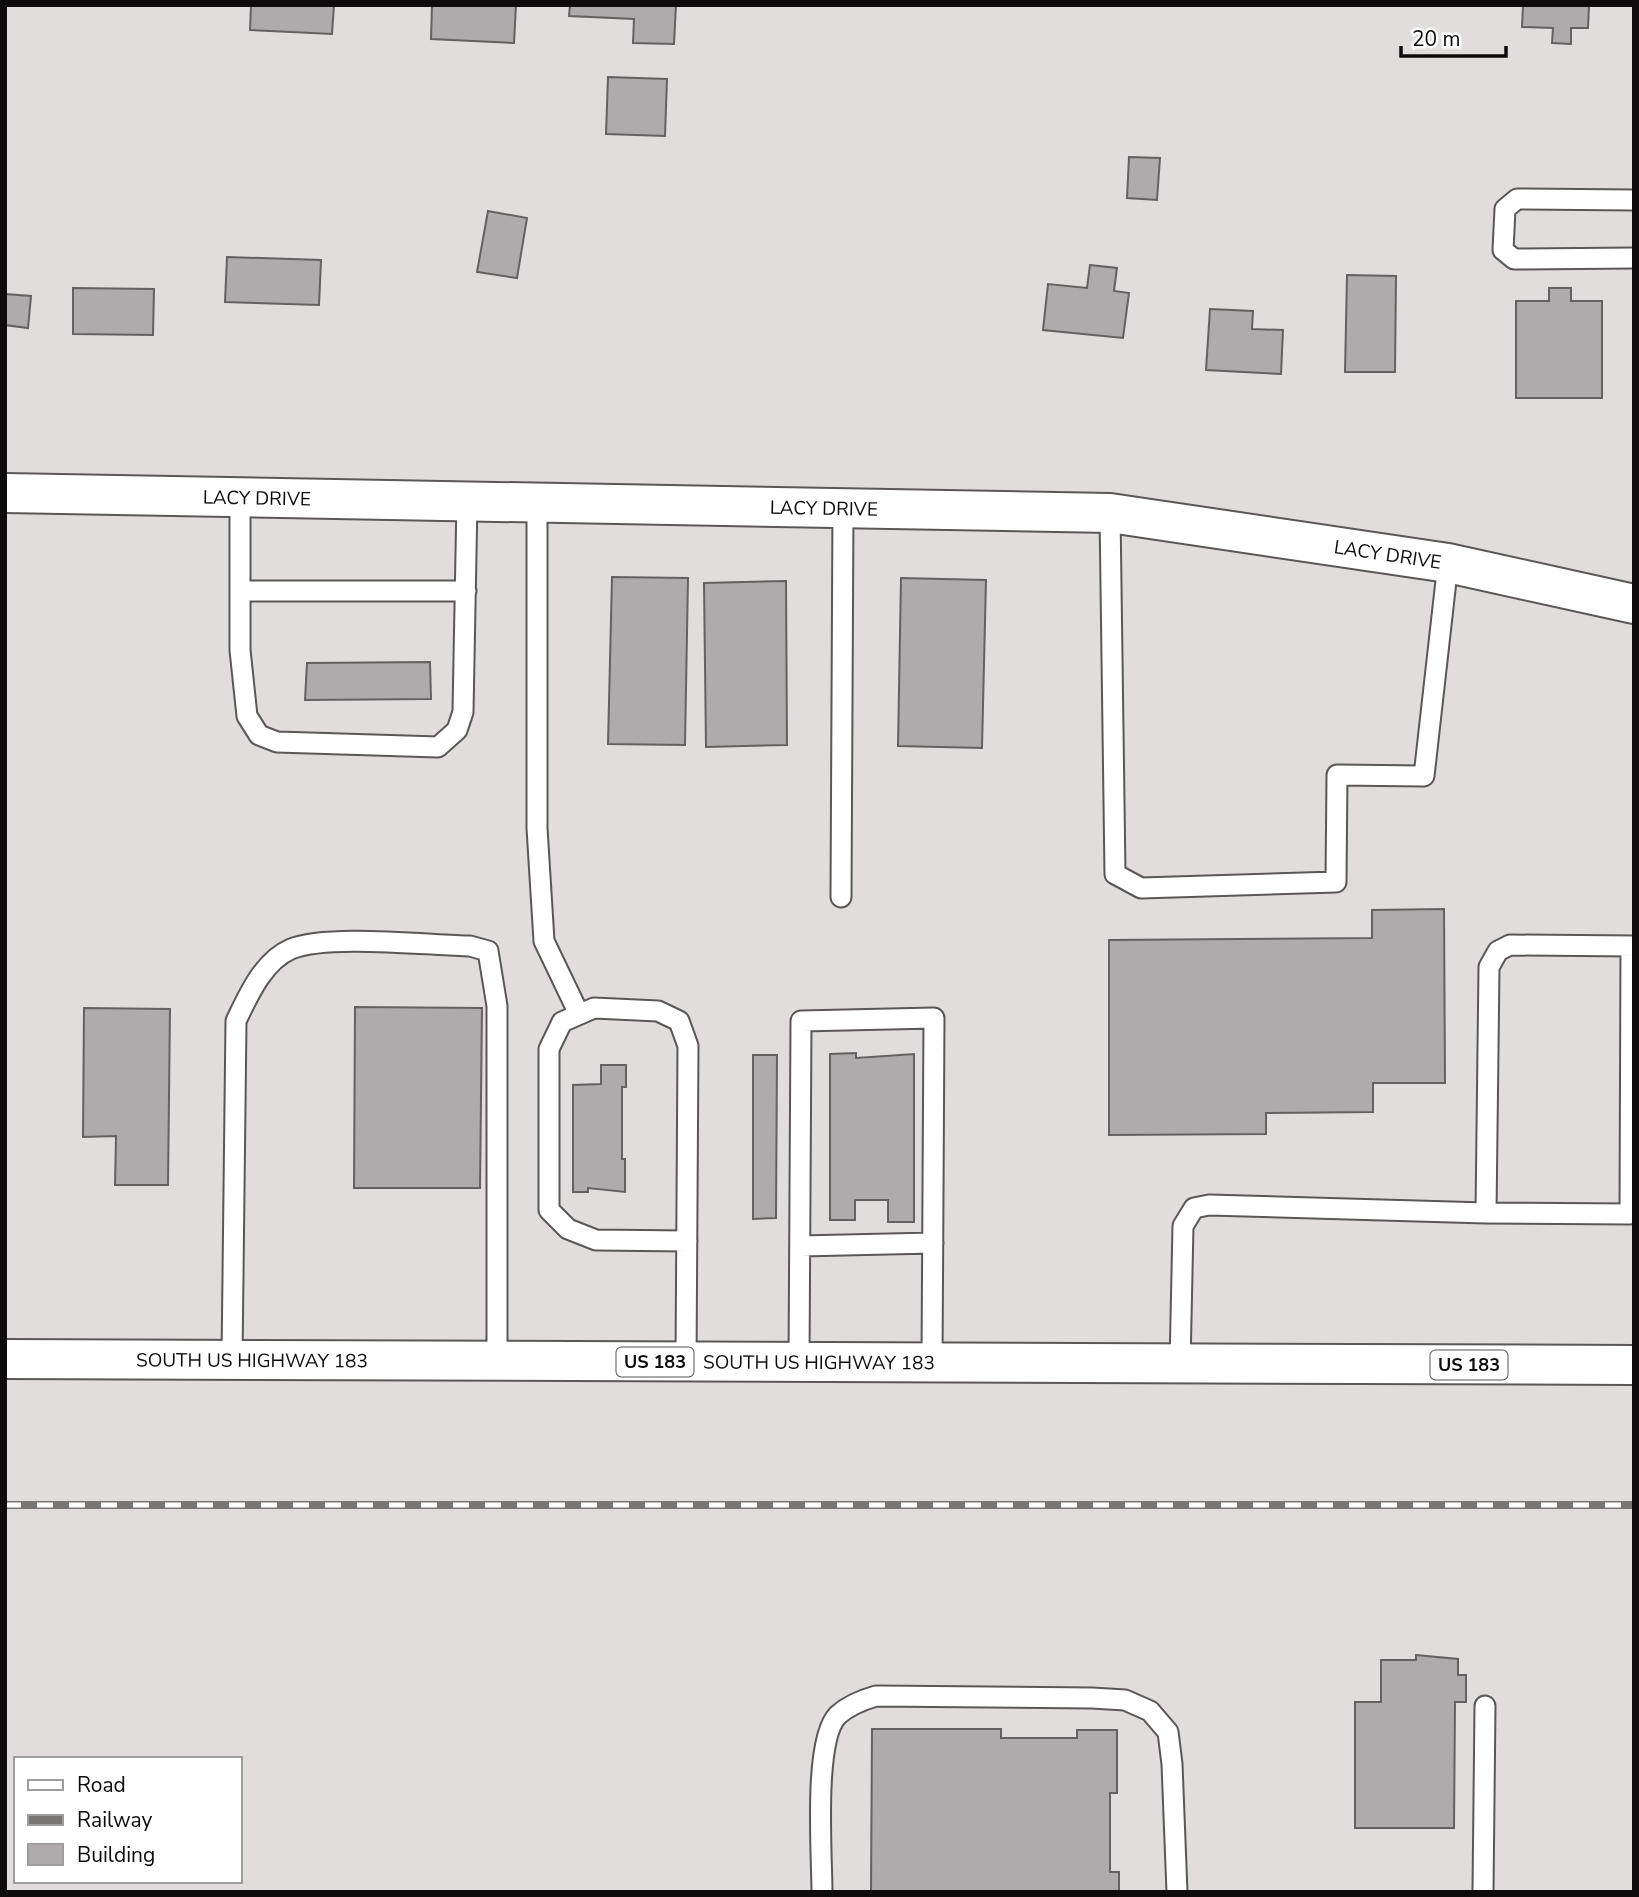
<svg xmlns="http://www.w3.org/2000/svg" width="1639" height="1897" viewBox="0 0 1639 1897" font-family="'Nunito Sans',sans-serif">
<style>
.building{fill:#afaaab;stroke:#656061;stroke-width:2}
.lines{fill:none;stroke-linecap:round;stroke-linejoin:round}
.service-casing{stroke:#5b5757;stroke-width:23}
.minor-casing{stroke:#5b5757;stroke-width:42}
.primary-casing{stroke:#5b5757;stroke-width:42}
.service{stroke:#fff;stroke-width:19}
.minor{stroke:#fff;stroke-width:38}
.primary{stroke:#fff;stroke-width:38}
.rail-casing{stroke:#787575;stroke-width:8}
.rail{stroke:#fff;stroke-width:5;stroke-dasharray:16;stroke-linecap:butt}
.labels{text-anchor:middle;stroke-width:7;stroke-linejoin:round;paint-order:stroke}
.shield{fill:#fff;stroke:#565454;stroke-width:2}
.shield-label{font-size:18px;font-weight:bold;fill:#0d0b0b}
.street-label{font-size:19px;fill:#0d0b0b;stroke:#fff}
</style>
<rect width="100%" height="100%" fill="#e2dddd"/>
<path class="building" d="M251,5h83l-2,29 -82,-4z
M432,5h84l-2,38 -83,-4z
M570,5h106l-2,39 -41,-1 1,-24 -65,-3z
M1523,5h66l-1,23h-17v16l-19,-1 1,-15 -31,-1z
M608,77l59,2 -2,57 -59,-2z
M1129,157l31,1 -3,42 -30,-2z
M488,211l39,7 -10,60 -40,-6z
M227,257l94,3 -2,45 -94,-3z
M1090,265l27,3 -3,23 15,2 -6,45 -80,-8 5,-46 39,4z
M1347,275l49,1 -1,96h-50z
M73,288l81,1 -1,46 -80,-1z
M1549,288h22v13h31v97h-86v-97h33z
M5,294l26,2 -3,32 -23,-3z
M1210,309l43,2 -1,18 31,1 -2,44 -75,-4z
M612,577l76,1 -3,167 -77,-1z
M901,578l85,2 -4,168 -84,-2z
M786,581l1,164 -81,2 -2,-164z
M430,662l1,37 -126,1 2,-37z
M1444,909l1,174h-72v29l-107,1v21l-157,1v-195l263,-2v-28z
M355,1007l127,1 -2,180h-126z
M84,1008l86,1 -2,176h-53l1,-49 -33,1z
M856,1053v5l58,-4v168h-26v-22h-33v20h-25v-166z
M753,1055h24l-1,163 -23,1z
M601,1065h25v22h-4v72h3v33l-37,-4v4h-15v-107l28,-1z
M1416,1655l42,4v16h8v27h-11l-1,126h-99v-126h26v-42h35z
M872,1729h129v9h76v-8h40v63h-7v79h9v20h-248z"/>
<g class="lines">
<defs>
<path id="service" d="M1634,200l-117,-1 -12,10 -2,41 11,9 120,-1
M240,497v153l7,66 12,19 18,7 161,5 19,-17 6,-18 4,-211
M537,503v325l7,113 35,73
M1110,513l5,361 26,14 195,-6 1,-107 87,1 24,-213
M240,591h226
M841,897l2,-389
M1486,1213l3,-246 9,-16 12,-6 124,1
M800,1246l133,-3
M232,1360l4,-339c12,-25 27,-60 55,-72 36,-15 135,-4 179,-3l18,5 9,55v355
M686,1362l2,-316 -9,-25 -21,-10 -64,-3 -32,14 -13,27v161l19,19 28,11 91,1
M799,1363l2,-342 133,-3 -2,345
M1180,1365l3,-139 11,-18 15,-3 277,8 144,1 1,-268
M822,1892c0,-37 -9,-153 16,-177 11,-10 24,-15 38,-19l216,2 33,2 25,11 18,21 4,32 5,128
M1483,1892l2,-186"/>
<g id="minor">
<path id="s1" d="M5,493l1105,20 338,50 186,41"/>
</g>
<g id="primary">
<path id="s2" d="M5,1359l1629,6"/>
</g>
</defs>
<use href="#service" class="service-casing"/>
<use href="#minor" class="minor-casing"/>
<use href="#primary" class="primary-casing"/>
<use href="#service" class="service"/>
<use href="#minor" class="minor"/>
<use href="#primary" class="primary"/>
<defs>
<path id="rail" d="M5,1505h1629"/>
</defs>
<use href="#rail" class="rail-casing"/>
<use href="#rail" class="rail"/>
</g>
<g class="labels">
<g class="shield">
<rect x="616.5" y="1347.5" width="77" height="29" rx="5"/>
<rect x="1430.5" y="1350.5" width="77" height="29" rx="5"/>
</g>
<g class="shield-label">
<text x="655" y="1368">US 183</text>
<text x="1469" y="1371">US 183</text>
</g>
<g class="street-label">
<text dy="7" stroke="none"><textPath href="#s1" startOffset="252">LACY DRIVE</textPath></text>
<text dy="7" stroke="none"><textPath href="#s1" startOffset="819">LACY DRIVE</textPath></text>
<text dy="7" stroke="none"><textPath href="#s1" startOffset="1386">LACY DRIVE</textPath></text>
<text dy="7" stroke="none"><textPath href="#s2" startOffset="247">SOUTH US HIGHWAY 183</textPath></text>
<text dy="7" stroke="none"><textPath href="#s2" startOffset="814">SOUTH US HIGHWAY 183</textPath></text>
</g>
</g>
<rect width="1639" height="1897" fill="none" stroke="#0d0b0b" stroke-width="14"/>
<rect x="14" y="1757" width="228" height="126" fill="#ffffff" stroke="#9e9d9d" stroke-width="2"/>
<rect x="28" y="1780" width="35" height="10" fill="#ffffff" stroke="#9e9d9d" stroke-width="2"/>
<text x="77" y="1792" font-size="21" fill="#0d0b0b">Road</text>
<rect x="28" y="1815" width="35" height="10" fill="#787575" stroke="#9e9d9d" stroke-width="2"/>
<text x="77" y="1827" font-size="21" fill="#0d0b0b">Railway</text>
<rect x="28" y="1844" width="35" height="21" fill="#afaaab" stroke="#9e9d9d" stroke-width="2"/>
<text x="77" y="1862" font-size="21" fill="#0d0b0b">Building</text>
<path d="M1401 46v10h105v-10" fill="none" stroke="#0d0b0b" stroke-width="3.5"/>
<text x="1412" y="46" font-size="21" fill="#0d0b0b" stroke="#ffffff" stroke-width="5" paint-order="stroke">20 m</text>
</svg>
